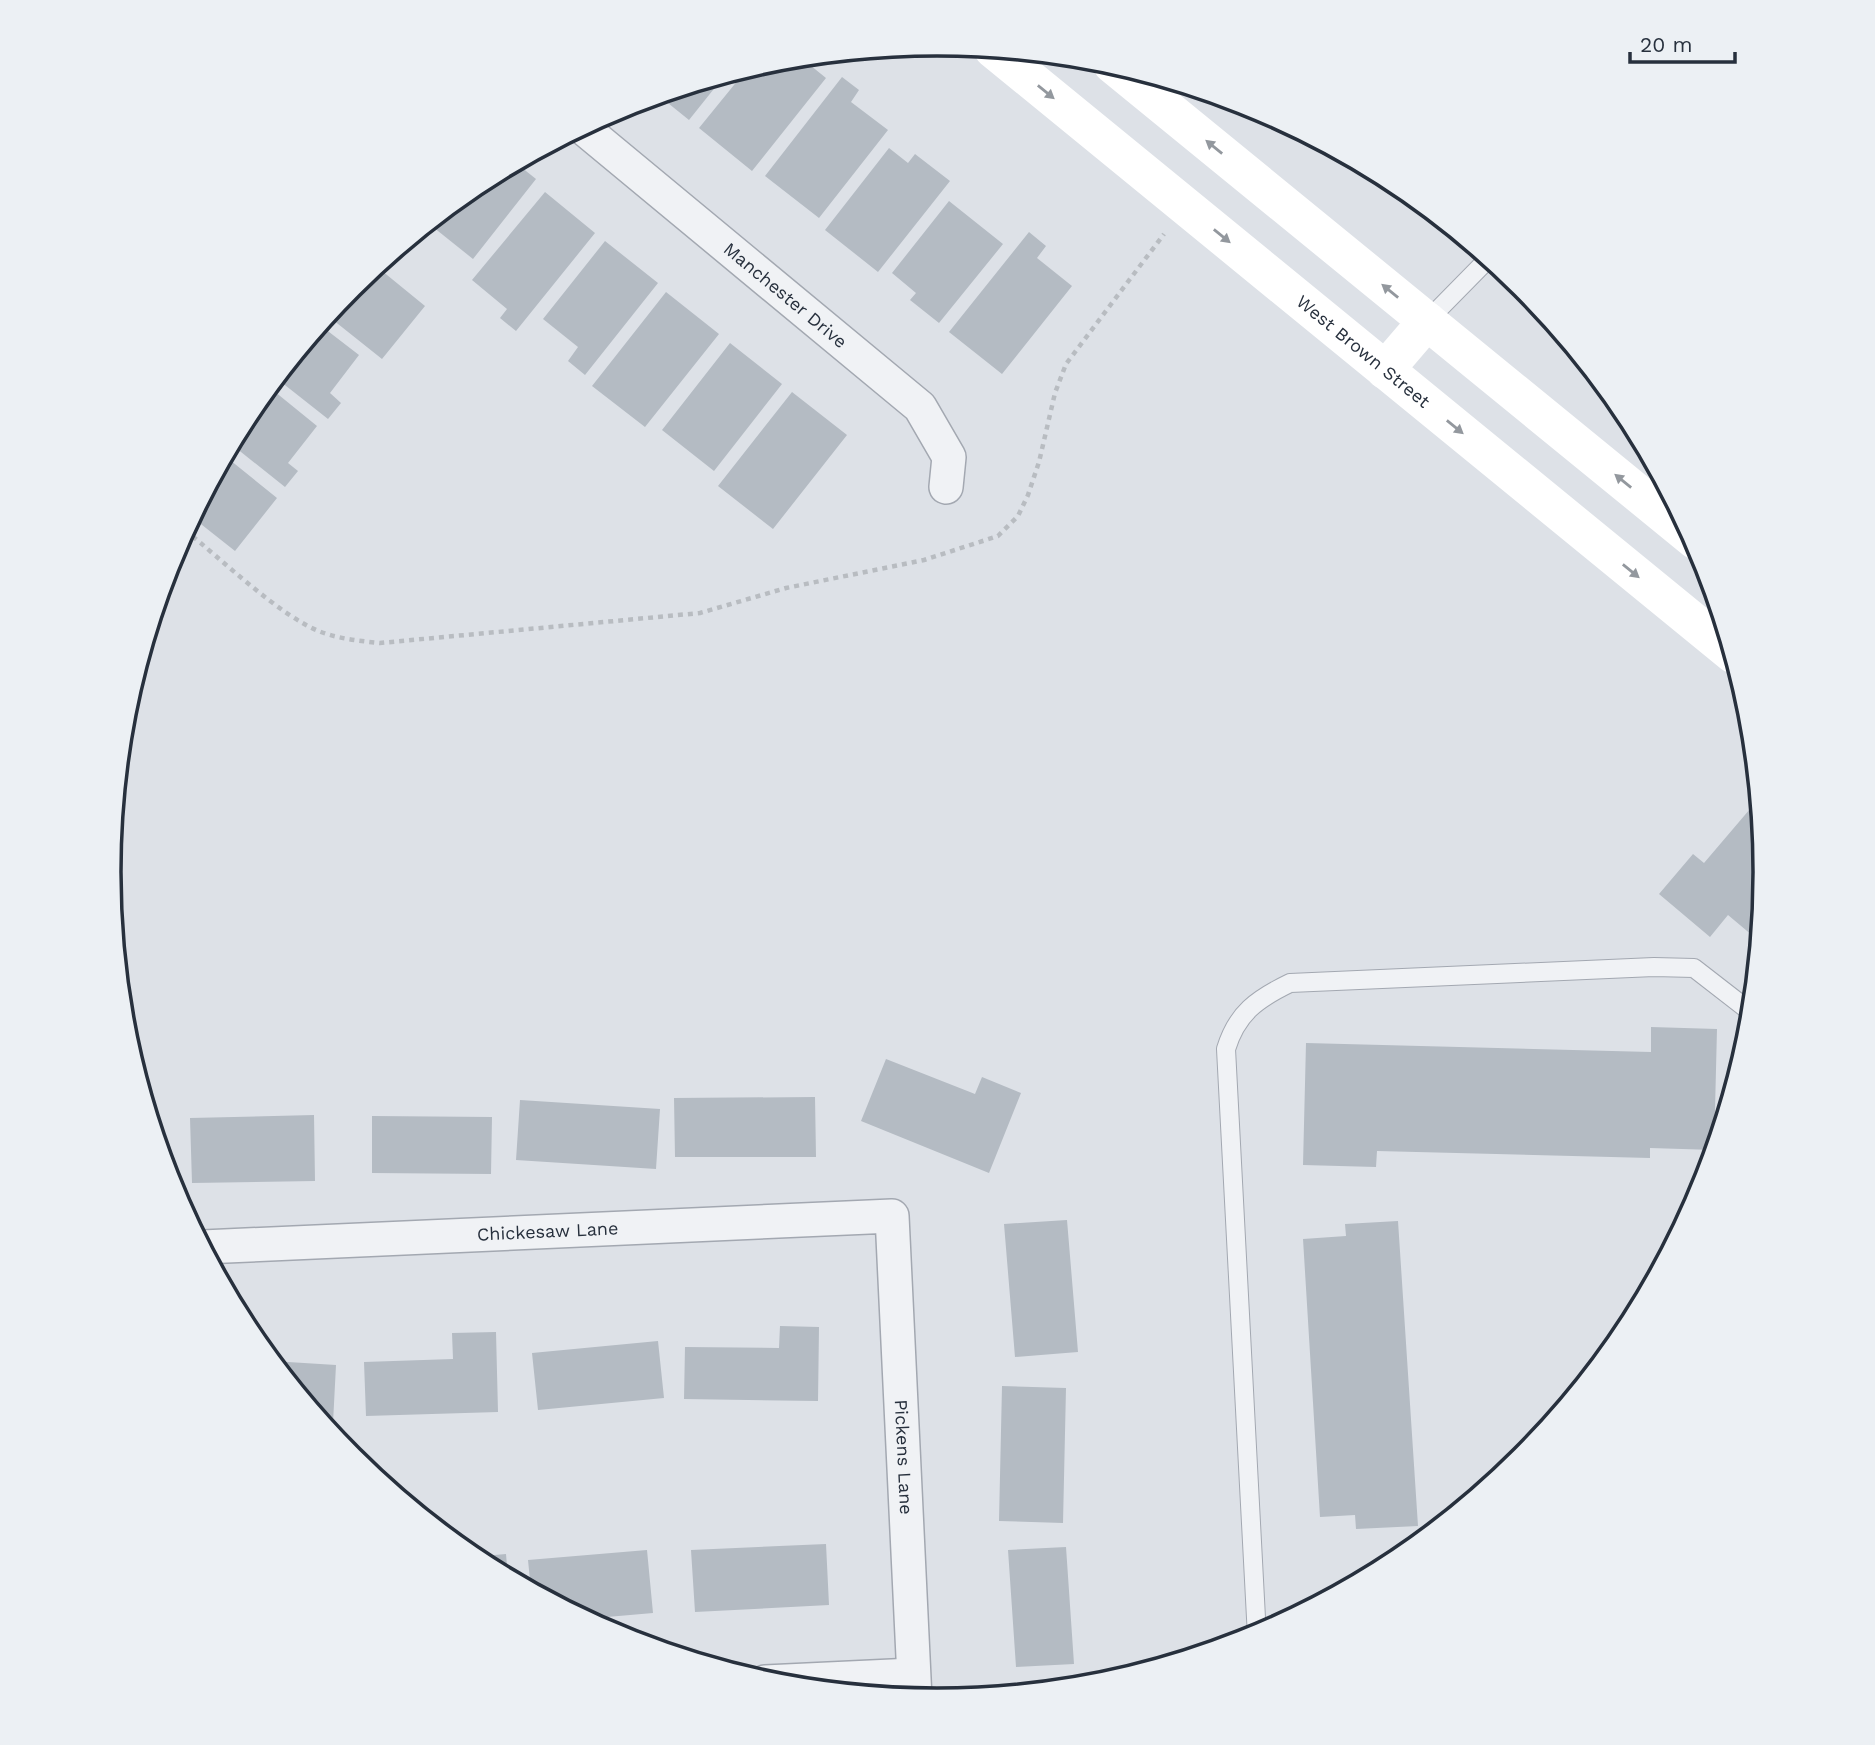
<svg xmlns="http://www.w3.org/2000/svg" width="1875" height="1745" viewBox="0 0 1875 1745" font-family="'Work Sans',sans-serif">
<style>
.building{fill:#b4bbc3}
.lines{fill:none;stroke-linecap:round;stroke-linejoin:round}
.service-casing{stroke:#a3a8b1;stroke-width:20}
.minor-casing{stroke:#a3a8b1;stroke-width:36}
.path{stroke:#b8bcc1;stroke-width:4.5;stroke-dasharray:5 5;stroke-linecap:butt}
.service{stroke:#f0f2f5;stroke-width:18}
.minor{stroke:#f0f2f5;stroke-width:33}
.secondary{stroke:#fff;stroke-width:38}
.oneway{fill:#93989e}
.labels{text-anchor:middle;stroke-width:7;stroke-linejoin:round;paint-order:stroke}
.street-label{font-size:18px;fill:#27303d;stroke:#ecf0f4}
.rim{fill:none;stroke:#27303d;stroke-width:3.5}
</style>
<rect width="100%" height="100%" fill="#dde1e7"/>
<path class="building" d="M800,57l26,21 -74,93 -53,-43 48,-59 29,-9z
M725,75l-36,45 -31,-25z
M842,77l17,13 -8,12 37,28 -69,88 -54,-42z
M889,148l19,15 7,-9 35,27 -72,91 -53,-42z
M516,163l20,16 -63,80 -45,-36 49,-40z
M545,192l50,41 -79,98 -16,-13 7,-9 -35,-29z
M949,201l54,43 -64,79 -29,-23 6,-7 -24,-20z
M1029,232l17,14 -9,12 35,28 -70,88 -53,-42z
M605,241l53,42 -73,92 -17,-14 10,-14 -35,-28z
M376,266l49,40 -43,53 -54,-43 24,-30z
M666,292l53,42 -74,93 -53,-41z
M320,325l39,30 -29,38 11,10 -13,16 -52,-41z
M730,343l52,41 -68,87 -52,-41z
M269,387l48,39 -29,37 10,8 -13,16 -54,-43 18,-32z
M792,392l55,43 -74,94 -55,-43z
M225,456l52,42 -42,53 -43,-34z
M1750,809l11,9 5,55 -7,68 -31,-26 -18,22 -51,-43 34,-40 11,9z
M1651,1027l66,2 -3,121 -64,-2v10l-273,-7 -1,16 -73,-2 3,-122 345,9z
M886,1059l89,35 7,-17 39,16 -32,80 -128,-52z
M815,1097l1,60h-141l-1,-59z
M520,1100l140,9 -4,60 -140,-9z
M314,1115l1,66 -123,2 -2,-65z
M372,1116l120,1 -1,57 -119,-1z
M159,1119l2,32h-1l-9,-31z
M1067,1220l11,132 -63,5 -11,-133z
M1398,1221l20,305 -62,3 -1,-14 -35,2 -17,-278 43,-3 -1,-12z
M780,1326l39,1 -1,74 -134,-2 1,-52 94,1z
M496,1332l2,80 -132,4 -2,-54 89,-3 -1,-26z
M658,1341l6,57 -126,12 -6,-57z
M272,1361l64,4 -3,58 -11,-1z
M1002,1386l64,2 -3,135 -64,-2z
M826,1544l3,61 -134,7 -4,-62z
M1066,1547l8,117 -58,3 -8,-117z
M647,1550l6,63 -69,6 -53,-29 -3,-30z
M506,1554l2,24 -36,-21z"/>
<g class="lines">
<defs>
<path id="service" d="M1427,321l62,-63
M1257,1637l-31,-588c11,-36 31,-50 64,-66l364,-16 40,1 58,45"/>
<g id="minor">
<path id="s1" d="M582,127l338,280 29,50 -3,30"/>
<path id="s2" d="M203,1247l689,-31 23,483"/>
<path d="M765,1682l148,-7"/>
</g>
</defs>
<use href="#service" class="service-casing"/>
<use href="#minor" class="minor-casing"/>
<path class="path" d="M185,530c36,29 96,87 136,102 19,7 39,9 59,11l320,-30 86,-25 138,-28 74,-24 20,-20 10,-21 11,-33 16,-69 11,-29 98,-130"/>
<use href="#service" class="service"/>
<use href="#minor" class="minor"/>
<g class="secondary">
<path id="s3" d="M993,49l740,605"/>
<path d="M1112,64l583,476"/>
<path d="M1385,370l42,-49"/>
</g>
</g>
<defs><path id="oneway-solid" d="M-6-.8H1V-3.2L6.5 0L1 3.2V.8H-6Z" transform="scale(1.75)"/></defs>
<g class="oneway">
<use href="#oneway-solid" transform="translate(1046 92) rotate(39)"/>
<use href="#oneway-solid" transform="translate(1214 147) rotate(-141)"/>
<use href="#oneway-solid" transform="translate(1222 236) rotate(39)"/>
<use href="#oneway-solid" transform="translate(1390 291) rotate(-141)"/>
<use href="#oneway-solid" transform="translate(1455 427) rotate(39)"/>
<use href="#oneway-solid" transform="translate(1623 481) rotate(-141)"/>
<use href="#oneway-solid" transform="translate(1631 571) rotate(39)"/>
</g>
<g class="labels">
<g class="street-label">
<text dy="6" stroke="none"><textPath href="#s1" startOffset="264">Manchester Drive</textPath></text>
<text dy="6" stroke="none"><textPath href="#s3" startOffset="478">West Brown Street</textPath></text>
<text dy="6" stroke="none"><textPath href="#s2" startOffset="345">Chickesaw Lane</textPath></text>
<text dy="6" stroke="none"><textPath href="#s2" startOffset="931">Pickens Lane</textPath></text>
</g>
</g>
<path d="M0 0H1875V1745H0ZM121 872a816 816 0 1 1 1632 0a816 816 0 1 1-1632 0Z" fill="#ecf0f4" fill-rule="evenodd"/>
<path class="rim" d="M121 872a816 816 0 1 1 1632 0a816 816 0 1 1-1632 0Z"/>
<path d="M1630 52v10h105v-10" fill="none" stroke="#27303d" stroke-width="3.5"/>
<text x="1640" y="52" font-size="21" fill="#27303d" stroke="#ecf0f4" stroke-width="5" paint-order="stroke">20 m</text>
</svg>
